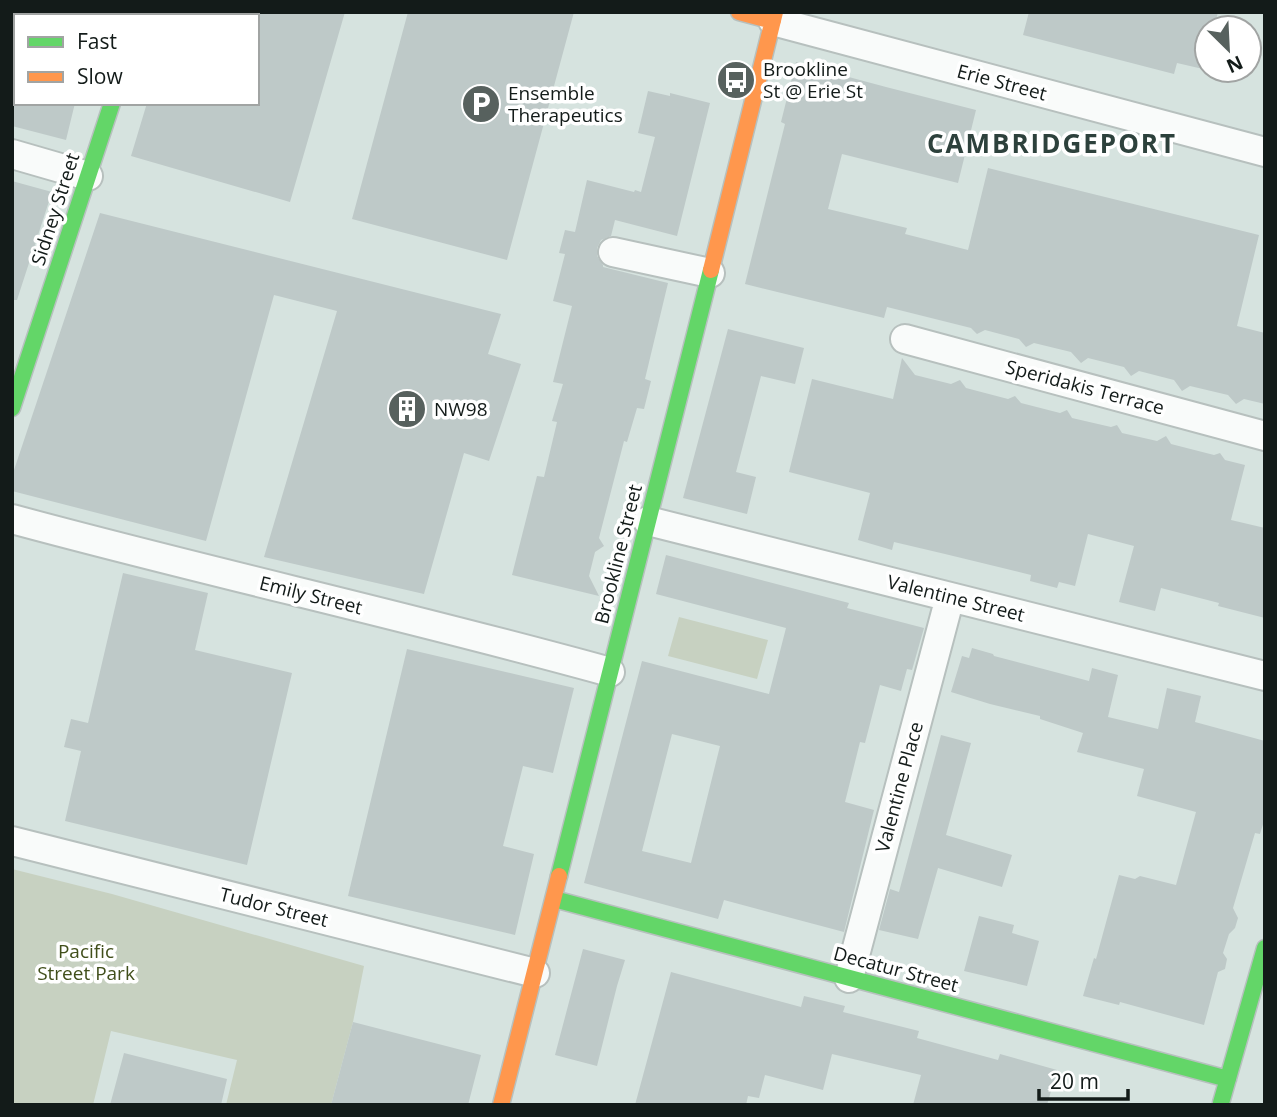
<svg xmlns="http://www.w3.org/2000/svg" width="1277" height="1117" viewBox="0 0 1277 1117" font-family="'Open Sans',sans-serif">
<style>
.green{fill:#c7d1c1}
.building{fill:#bec9c8;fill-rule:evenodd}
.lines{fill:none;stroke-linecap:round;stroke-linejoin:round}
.street-casing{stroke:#b7c0be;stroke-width:32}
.fast-casing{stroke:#b7c0be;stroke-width:19}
.slow-casing{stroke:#b7c0be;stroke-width:19}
.street{stroke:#f9fbfa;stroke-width:28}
.fast{stroke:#63d668;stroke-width:16}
.slow{stroke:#ff974d;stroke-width:16}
.labels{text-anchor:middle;stroke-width:7;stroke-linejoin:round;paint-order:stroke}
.poi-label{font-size:19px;fill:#131b19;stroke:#fff;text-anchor:start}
.street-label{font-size:19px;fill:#131b19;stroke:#fff}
.park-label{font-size:19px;fill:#414f1b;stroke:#fff}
.district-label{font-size:26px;font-weight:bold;letter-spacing:2px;fill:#2d413c;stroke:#fff}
</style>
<rect width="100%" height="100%" fill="#d6e3df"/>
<path class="green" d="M679,617l89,23 -11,39 -89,-23z
M12,869l100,25 252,72 -11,56 -22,83h-105l11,-45 -126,-29 -18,74h-81z"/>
<path class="building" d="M257,12h88l-55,190 -159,-46 16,-53h110z
M408,12h166l-67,248 -155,-41z
M1029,12h189l-4,16h-7v27l-4,14 -26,-6 -3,11 -151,-39z
M796,62l50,13 -1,1 41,11 90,23 -18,73 -116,-29 -14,55 79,19 -2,6 63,16 20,-82 271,67 -22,91 28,7v71l-21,-5 -8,5 -8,-9 -38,-9 -8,5 -8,-11 -35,-9 -8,5 -7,-9 -36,-9 -7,5 -10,-11 -37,-9 -8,4 -7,-8 -34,-9 -8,4 -6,-6 -84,-21 -3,11 -139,-34 40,-160 -4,-2z
M648,91l22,5v-3l40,10 -33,133 -62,-16 -4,16 -10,4 -4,8v8l6,9v2l65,16 -23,96 6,2 -7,28 -7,-1 -10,34 -3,-1 -25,97 5,8 -9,6 -6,24 10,20 -87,-21 25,-99 7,1 13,-55 -5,-1 11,-37 -10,-2 19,-76 -19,-5 12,-47 -6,-1 6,-23 10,2 12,-52 47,12 1,-2 6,2 14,-55 -17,-4z
M12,103h63l-9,37 -54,-14z
M12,181l40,11 -35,108h-5z
M100,213l401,101 -13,40 33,10 -32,97 -25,-8 -40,141 -160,-37 73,-246 -63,-16 -68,246 -194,-50v-15z
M728,329l76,19 -9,36 -34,-8 -25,96 20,5 -9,37 -64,-16z
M902,358l13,17 36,9 9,-4 6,8 42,11 7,-3 6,7 39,10 7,-3 5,8 39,9 6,-2 5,8 35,8 9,-5 5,8 43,11 6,-2 5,7 20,5 -14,55 34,8v90l-47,-12 1,-3 -58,-15 -6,23 -36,-9 15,-56 -46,-12 -13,52 -16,-4 -2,6 -27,-7 1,-6 -86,-21 -51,-12 -2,8 -34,-10 12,-47 -81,-21 23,-93 81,20z
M666,555l183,48 -2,5 77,20 -12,42 -5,-1 -6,22 -21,-6 -15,58 -5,-1 -15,60 29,8 -30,122 -120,-32 -6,19 -134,-36 58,-222 127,33 17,-66 -130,-34zM672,734l48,12 -29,117 -49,-12z
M123,573l85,20 -13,57 97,23 -45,192 -182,-44 16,-70 -17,-4 7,-28 17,4z
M972,648l21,6 1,2 95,25 3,-13 26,7 -10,42 50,12 9,-41 34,8 -6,26 70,19v77l-5,16 -5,-1 -22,75 5,10 -3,10 -6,6 -6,19 4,6 -2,10 -7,3 -14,53 -84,-23 -1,3 -36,-9 11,-38 2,1 23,-84 16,4 5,-3 36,9 20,-73 -59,-16 7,-27 -67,-17 6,-19 -43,-14v-3l-50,-12 -39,-12 11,-36 7,2z
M407,649l167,39 -21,85 -30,-7 -20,80 31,8 -19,81 -167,-39z
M941,735l30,8 -25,92 66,20 -10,32 -64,-19 -20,71 -39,-9 11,-41 9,3z
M979,916l35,9 -2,8 27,8 -12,45 -63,-15z
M583,949l42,11 -8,26 -20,80 -42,-11z
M671,972l130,35 3,-11 41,10 -2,6 76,19 -2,7 81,22 2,-6 57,16 -10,35h-134l8,-30 -89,-21 -9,36 -58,-15 -6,23 -11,-2 -2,9h-111z
M353,1022l128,33 -13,50h-137z
M124,1053l103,26 -6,26h-111z"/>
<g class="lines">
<defs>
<path id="street" d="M773,21l492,131
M12,154l76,22
M613,252l97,21
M905,339l360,97
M12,519c199,54 400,98 598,153
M648,521l617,155
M12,841l523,132
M849,978l101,-381"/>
<path id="fast" d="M12,408l100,-305
M559,876l152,-606
M554,899l674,180
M1221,1103l44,-155"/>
<path id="slow" d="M739,12l34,9
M141,16l1,-4
M711,270l64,-258
M501,1105l58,-229"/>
</defs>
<use href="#street" class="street-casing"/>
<use href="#fast" class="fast-casing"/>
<use href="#slow" class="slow-casing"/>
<use href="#street" class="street"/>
<use href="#fast" class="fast"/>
<use href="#slow" class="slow"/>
</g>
<defs>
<symbol id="bus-disc" viewBox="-11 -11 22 22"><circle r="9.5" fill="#57615e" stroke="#fff"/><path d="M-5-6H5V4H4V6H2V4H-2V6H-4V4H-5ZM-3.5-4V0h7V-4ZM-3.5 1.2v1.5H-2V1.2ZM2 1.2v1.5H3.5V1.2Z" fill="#fff"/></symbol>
<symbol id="parking-disc" viewBox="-11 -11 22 22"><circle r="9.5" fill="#57615e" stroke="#fff"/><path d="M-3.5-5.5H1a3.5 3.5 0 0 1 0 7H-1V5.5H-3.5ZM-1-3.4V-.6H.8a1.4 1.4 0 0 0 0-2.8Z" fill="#fff"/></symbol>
<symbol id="building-disc" viewBox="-11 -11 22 22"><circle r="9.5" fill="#57615e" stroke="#fff"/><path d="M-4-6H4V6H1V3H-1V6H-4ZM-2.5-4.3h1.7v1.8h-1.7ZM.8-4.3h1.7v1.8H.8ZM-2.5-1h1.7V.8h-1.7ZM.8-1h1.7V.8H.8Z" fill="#fff"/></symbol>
</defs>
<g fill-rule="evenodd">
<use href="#bus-disc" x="714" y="58" width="44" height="44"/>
<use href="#parking-disc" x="459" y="82" width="44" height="44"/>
<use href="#building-disc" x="385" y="387" width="44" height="44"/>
</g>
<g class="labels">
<g class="poi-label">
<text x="763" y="76">Brookline<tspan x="763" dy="22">St @ Erie St</tspan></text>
<text x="508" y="100">Ensemble<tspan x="508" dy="22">Therapeutics</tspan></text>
<text x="434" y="416">NW98</text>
</g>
<g class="street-label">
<text transform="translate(1002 82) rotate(15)" y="7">Erie Street</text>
<text transform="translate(55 209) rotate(-72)" y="7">Sidney Street</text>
<text transform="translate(1085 387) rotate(15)" y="7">Speridakis Terrace</text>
<text transform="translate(618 554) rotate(-76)" y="7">Brookline Street</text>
<text transform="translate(311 595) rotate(14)" y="7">Emily Street</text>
<text transform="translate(956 598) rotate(14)" y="7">Valentine Street</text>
<text transform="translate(899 787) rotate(-75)" y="7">Valentine Place</text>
<text transform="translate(274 907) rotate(14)" y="7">Tudor Street</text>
<text transform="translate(896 969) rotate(15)" y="7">Decatur Street</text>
</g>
<g class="park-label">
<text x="86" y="958">Pacific<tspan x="86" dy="22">Street Park</tspan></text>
</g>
<g class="district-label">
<text x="1052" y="153">CAMBRIDGEPORT</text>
</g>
</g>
<rect width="1277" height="1117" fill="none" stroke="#131b19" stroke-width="28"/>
<rect x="14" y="14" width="245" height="91" fill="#ffffff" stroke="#a1a4a3" stroke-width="2"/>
<rect x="28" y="37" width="35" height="10" fill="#63d668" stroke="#a1a4a3" stroke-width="2"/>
<text x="77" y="49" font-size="21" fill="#131b19">Fast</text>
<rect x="28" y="72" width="35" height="10" fill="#ff974d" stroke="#a1a4a3" stroke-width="2"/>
<text x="77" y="84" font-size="21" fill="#131b19">Slow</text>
<g transform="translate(1228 49) rotate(156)"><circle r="33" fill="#ffffff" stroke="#a1a4a3" stroke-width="2"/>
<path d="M0-5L12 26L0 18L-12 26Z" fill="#57615e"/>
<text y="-10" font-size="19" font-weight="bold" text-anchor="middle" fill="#131b19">N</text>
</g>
<path d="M1039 1089v10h89v-10" fill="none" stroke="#131b19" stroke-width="3.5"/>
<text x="1050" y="1089" font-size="21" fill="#131b19" stroke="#ffffff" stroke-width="5" paint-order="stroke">20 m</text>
</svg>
